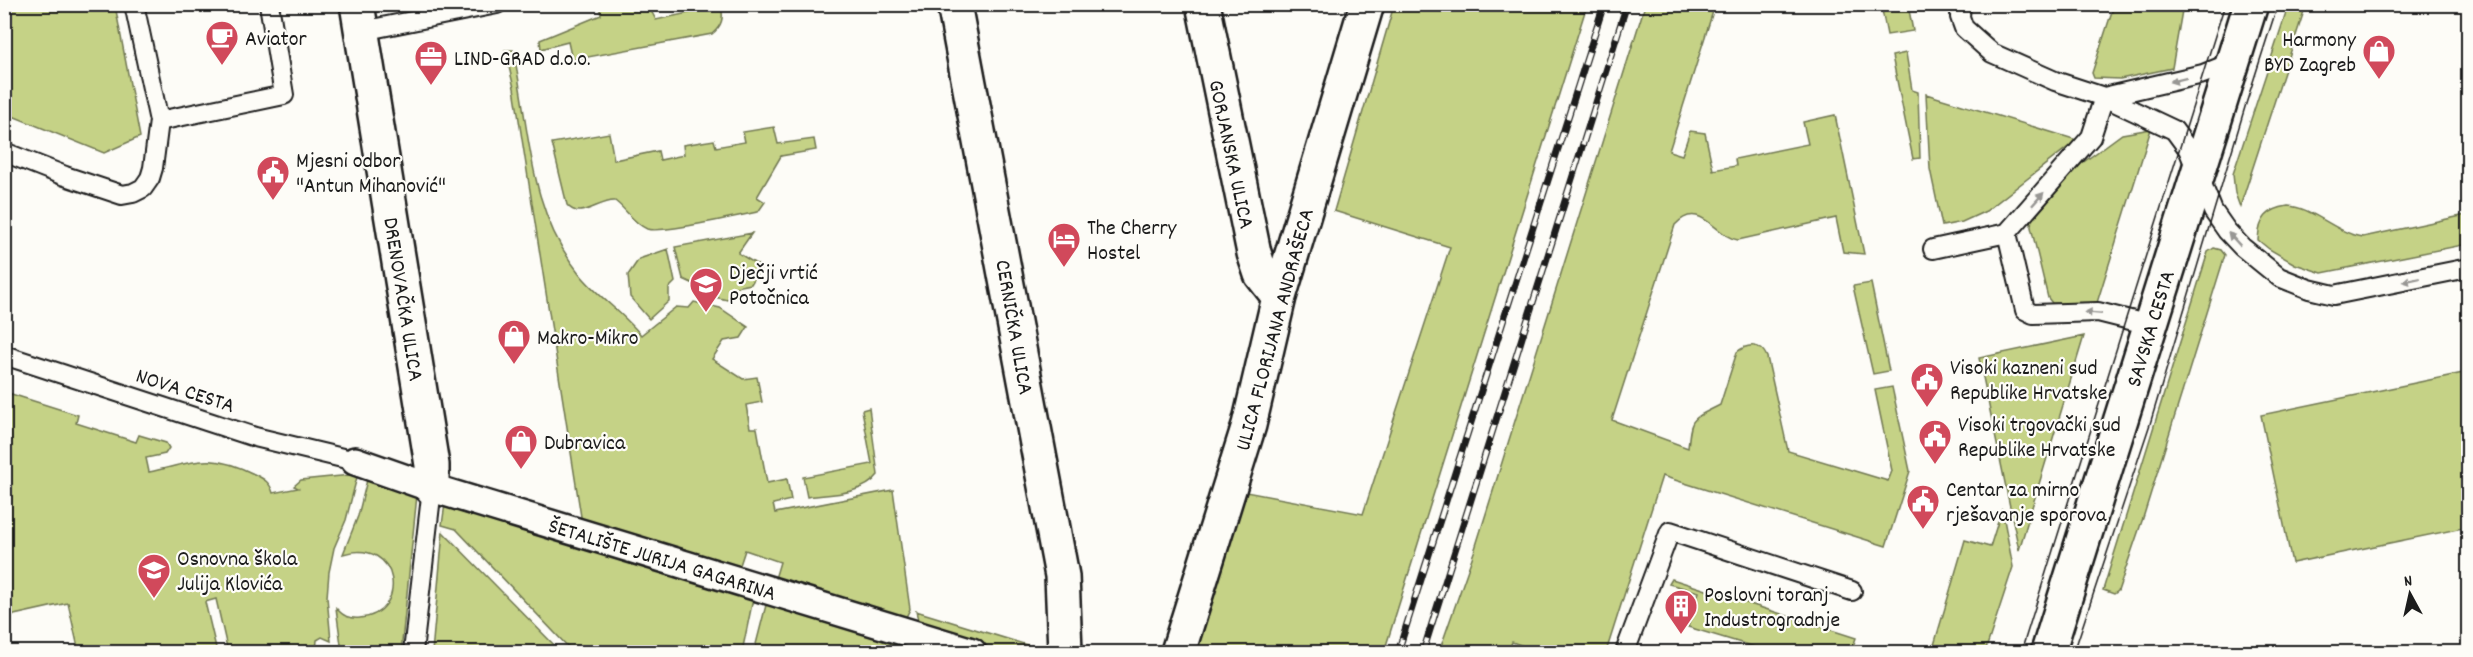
<svg xmlns="http://www.w3.org/2000/svg" width="2473" height="657" viewBox="0 0 2473 657" font-family="Dekko,sans-serif">
<style>
.green{fill:#c5d286;stroke:#707751;stroke-width:1.5}
.lines{fill:none;stroke-linecap:round;stroke-linejoin:round}
.service-casing{stroke:#1c1c1c;stroke-width:22}
.pedestrian-casing{stroke:#1c1c1c;stroke-width:32}
.minor-casing{stroke:#1c1c1c;stroke-width:38}
.secondary-casing{stroke:#1c1c1c;stroke-width:38}
.service{stroke:#fdfcf7;stroke-width:18}
.pedestrian{stroke:#fdfcf7;stroke-width:27}
.minor{stroke:#fdfcf7;stroke-width:33}
.secondary{stroke:#fdfcf7;stroke-width:33}
.tram{stroke:#1c1c1c;stroke-width:1.5}
.rail-casing{stroke:#1c1c1c;stroke-width:7}
.rail{stroke:#fdfcf7;stroke-width:4.5;stroke-dasharray:14;stroke-linecap:butt}
.oneway{fill:#989794}
.labels{text-anchor:middle;stroke-width:4.5;stroke-linejoin:round;paint-order:stroke}
.poi-label{font-size:22px;fill:#1c1c1c;stroke:#fdfcf7;text-anchor:start}
.street-label{font-size:22px;fill:#1c1c1c;stroke:#fdfcf7}
</style>
<rect width="100%" height="100%" fill="#fdfcf7"/>
<filter id="ink" filterUnits="userSpaceOnUse"><feTurbulence type="fractalNoise" baseFrequency=".0167" numOctaves="2"/><feDisplacementMap in="SourceGraphic" scale="12" xChannelSelector="R" yChannelSelector="G"/><feConvolveMatrix kernelMatrix="1 2 1 2 8 2 1 2 1" color-interpolation-filters="sRGB"/></filter>
<g filter="url(#ink)">
<path class="green" d="M2289,4l17,1 -66,202 -5,-14 -2,-19z
M4,5h111l25,132 -36,16 -99,-40z
M599,5h49l8,15 65,-14c3,12 1,20 -9,28l-140,26 -4,-18 -27,7 -1,-9 61,-25z
M1394,5h193l-203,647h-200l57,-161 122,23 87,-267 -116,-36z
M1645,5h70l-46,146 13,4 8,-24 15,2 8,37 23,-4 -1,-7 73,-15 -5,-22 32,-7 29,139 -21,-2 -7,-34 -98,22c-22,-3 -38,-42 -63,-15l-63,195 76,28c3,-32 3,-28 32,-43l17,-53c11,-9 24,-9 30,5l21,94 100,30 4,-10 -17,-81 17,-3 18,84 -24,75 -224,-70 -56,176h-65l-29,-10 -4,10h-69l35,-100z
M1881,5h27l5,26 -26,4z
M2114,5h69l-11,63 -52,11 -26,-1 -2,-5z
M505,50h8c17,77 14,158 66,223 18,23 43,39 62,62l35,-28 13,1 5,-6 26,6 28,19 -7,11 -17,3 -12,18 31,20 14,-2 5,25 -16,3 4,23h7l10,55 20,-4 4,21 -18,4 2,9 118,-23 17,119 -6,12 -130,-39 6,-20 -35,-12 -7,21 -156,-48 -68,-435z
M1906,53l6,37 6,2 2,66 -7,1 -21,-103z
M1926,94l151,46 -91,71 -24,11 -20,4 -12,-57z
M774,127l4,17 36,-5 2,11 -35,6 -24,41 8,5 -7,10c-22,4 -97,22 -111,17 -13,-5 -21,-20 -32,-28 -16,-1 -35,20 -48,4l-15,-62 57,-10 5,27 44,-9 2,9 24,-5 -1,-10 31,-5 2,7 29,-5 -2,-10z
M2151,129l-55,177 -44,-3 -4,-5 -17,-71 1,-11 38,-44 52,-38z
M2288,206c25,1 47,27 75,31l103,-22 2,29 -146,29 -27,-9 -26,-15 -11,-9c1,-21 9,-31 30,-34z
M752,233l-14,20 23,14 -10,17 -15,3 -9,13 -29,-7 -4,-9 -11,-5 -8,-32z
M2214,248l7,2 4,5 -82,263 -25,73 -4,3 -11,-4 105,-338z
M668,249l7,33 -6,6v13l-20,18 -19,-22 -2,-22 11,-16z
M1871,283l18,88 -16,3 -20,-88z
M2084,336l-65,214 -40,-192z
M2468,372v155l-176,36 -31,-148z
M5,392l73,23 -2,8 60,19 3,-7 27,8 3,5 -4,6 -19,4 3,14c46,-10 60,-20 105,2 10,5 16,8 19,19l25,-5 -4,-2 7,-6 50,-5 6,2 -11,43 -12,28 -5,24 -2,25 4,44 -9,-4 -5,3 -1,12h-88l-12,-53 -11,3 12,50h-138l-11,-49 -63,14z
M869,408l9,67c-15,20 -49,19 -71,22l-4,-20 69,-13 -10,-54z
M367,480l50,15 -16,157h-59l-6,-44c7,8 13,11 24,10 50,-4 40,-81 -17,-64l15,-38z
M445,504l308,95 -11,53h-169l-117,-123 -14,-4z
M2002,509l11,58 -28,85h-53l33,-112 25,7z
M443,532l118,120h-129z
M1672,579l184,59 -5,14h-80l-83,-25 11,-35 -30,-8z
M769,603l159,49h-174l12,-47z
M916,611l134,41h-44l-79,-24 -9,-8z"/>
<g class="lines">
<defs>
<path id="service" d="M1961,4l-1,13 4,11 28,25 63,28 49,16 70,33 14,19 25,62 14,20 15,16 37,30 30,12 25,6 134,-27
M362,31l135,-27
M2104,97l-13,40 -84,96 18,77 8,4 65,-2 52,13
M2104,97l99,-23 30,-12
M159,121l125,-26 -15,-91
M4,152l61,24 57,19 11,-2 10,-5 7,-10 3,-10 6,-47 -25,-117
M1933,249l74,-16
M4,355l251,82 100,24
M413,652l19,-164
M1625,652l45,-121 182,60"/>
<path id="pedestrian" d="M355,461l77,27 540,164"/>
<path id="minor" d="M357,4l75,461v23
M954,4l108,572 3,75
M1203,4l51,249 7,21 18,23
M1178,652l71,-227 30,-128 88,-293"/>
<path id="secondary" d="M2048,652l203,-648"/>
</defs>
<use href="#service" class="service-casing"/>
<use href="#pedestrian" class="pedestrian-casing"/>
<use href="#minor" class="minor-casing"/>
<use href="#secondary" class="secondary-casing"/>
<use href="#service" class="service"/>
<use href="#pedestrian" class="pedestrian"/>
<use href="#minor" class="minor"/>
<use href="#secondary" class="secondary"/>
<path class="tram" d="M2021,652l204,-648
M2074,652l76,-228 95,-317 33,-103"/>
<defs>
<path id="rail" d="M1398,652l206,-648
M1423,652l204,-648"/>
</defs>
<use href="#rail" class="rail-casing"/>
<use href="#rail" class="rail"/>
</g>
<defs><path id="oneway-solid" d="M-6-.8H1V-3.2L6.5 0L1 3.2V.8H-6Z" transform="scale(1.5)"/></defs>
<g class="oneway">
<use href="#oneway-solid" transform="translate(2178 80) rotate(166)"/>
<use href="#oneway-solid" transform="translate(2038 199) rotate(-48)"/>
<use href="#oneway-solid" transform="translate(2234 239) rotate(-133)"/>
<use href="#oneway-solid" transform="translate(2411 280) rotate(168)"/>
<use href="#oneway-solid" transform="translate(2093 313) rotate(-175)"/>
</g>
</g>
<defs>
<symbol id="cafe-pin" viewBox="-11 -11 22 30"><path d="M0 17L-7.5 6A9.5 9.5 0 1 1 7.5 6Z" fill="#d1495b" stroke="#fdfcf7"/><path d="M-5.5-4.5H6V0H3Q3 3.5 0 3.5H-2.5Q-5.5 3.5-5.5 0ZM3-3.2v2h1.7v-2ZM-6 4.5H4V6H-6Z" fill="#fff"/></symbol>
<symbol id="shop-pin" viewBox="-11 -11 22 30"><path d="M0 17L-7.5 6A9.5 9.5 0 1 1 7.5 6Z" fill="#d1495b" stroke="#fdfcf7"/><path d="M-5-2.5h2.3a2.7 3.5 0 0 1 5.4 0H5L5.5 6h-11ZM-1.5-2.5h3a1.5 2.3 0 0 0-3 0Z" fill="#fff"/></symbol>
<symbol id="office-pin" viewBox="-11 -11 22 30"><path d="M0 17L-7.5 6A9.5 9.5 0 1 1 7.5 6Z" fill="#d1495b" stroke="#fdfcf7"/><path d="M-6-3h4V-5.5h4V-3h4V5H-6ZM-1-4.5V-3h2v-1.5ZM-6 0V1H6V0Z" fill="#fff"/></symbol>
<symbol id="civic-pin" viewBox="-11 -11 22 30"><path d="M0 17L-7.5 6A9.5 9.5 0 1 1 7.5 6Z" fill="#d1495b" stroke="#fdfcf7"/><path d="M-.6-6.5H3V-4.5H.6V-3L4-1V1h2V6H-6V1h2V-1L-.6-3ZM-1.2 2.5V6h2.4V2.5Z" fill="#fff"/></symbol>
<symbol id="hotel-pin" viewBox="-11 -11 22 30"><path d="M0 17L-7.5 6A9.5 9.5 0 1 1 7.5 6Z" fill="#d1495b" stroke="#fdfcf7"/><path d="M-6-4.5h1.5V1H6V5H4.5V3h-9V5H-6ZM-4 0a1.8 1.8 0 1 1 3.6 0ZM.5 0V-2.5h3Q6-2.5 6 0Z" fill="#fff"/></symbol>
<symbol id="school-pin" viewBox="-11 -11 22 30"><path d="M0 17L-7.5 6A9.5 9.5 0 1 1 7.5 6Z" fill="#d1495b" stroke="#fdfcf7"/><path d="M0-5L7-2L0 1L-7-2ZM-4 1L0 2.5L4 1V4Q0 6-4 4Z" fill="#fff"/></symbol>
<symbol id="building-pin" viewBox="-11 -11 22 30"><path d="M0 17L-7.5 6A9.5 9.5 0 1 1 7.5 6Z" fill="#d1495b" stroke="#fdfcf7"/><path d="M-4-6H4V6H1V3H-1V6H-4ZM-2.5-4.3h1.7v1.8h-1.7ZM.8-4.3h1.7v1.8H.8ZM-2.5-1h1.7V.8h-1.7ZM.8-1h1.7V.8H.8Z" fill="#fff"/></symbol>
</defs>
<g fill-rule="evenodd">
<use href="#cafe-pin" x="203" y="18" width="38" height="52"/>
<use href="#shop-pin" x="2360" y="32" width="38" height="52"/>
<use href="#office-pin" x="412" y="38" width="38" height="52"/>
<use href="#civic-pin" x="254" y="153" width="38" height="52"/>
<use href="#hotel-pin" x="1045" y="220" width="38" height="52"/>
<use href="#school-pin" x="687" y="265" width="38" height="52"/>
<use href="#shop-pin" x="495" y="317" width="38" height="52"/>
<use href="#civic-pin" x="1908" y="360" width="38" height="52"/>
<use href="#civic-pin" x="1916" y="417" width="38" height="52"/>
<use href="#shop-pin" x="502" y="422" width="38" height="52"/>
<use href="#civic-pin" x="1904" y="482" width="38" height="52"/>
<use href="#school-pin" x="135" y="551" width="38" height="52"/>
<use href="#building-pin" x="1662" y="587" width="38" height="52"/>
</g>
<g class="labels">
<g class="poi-label">
<text x="245" y="45">Aviator</text>
<text x="2356" y="46" text-anchor="end">Harmony<tspan x="2356" dy="25">BYD Zagreb</tspan></text>
<text x="454" y="65">LIND-GRAD d.o.o.</text>
<text x="296" y="167">Mjesni odbor<tspan x="296" dy="25">"Antun Mihanović"</tspan></text>
<text x="1087" y="234">The Cherry<tspan x="1087" dy="25">Hostel</tspan></text>
<text x="729" y="279">Dječji vrtić<tspan x="729" dy="25">Potočnica</tspan></text>
<text x="537" y="344">Makro-Mikro</text>
<text x="1950" y="374">Visoki kazneni sud<tspan x="1950" dy="25">Republike Hrvatske</tspan></text>
<text x="1958" y="431">Visoki trgovački sud<tspan x="1958" dy="25">Republike Hrvatske</tspan></text>
<text x="544" y="449">Dubravica</text>
<text x="1946" y="496">Centar za mirno<tspan x="1946" dy="25">rješavanje sporova</tspan></text>
<text x="177" y="565">Osnovna škola<tspan x="177" dy="25">Julija Klovića</tspan></text>
<text x="1704" y="601">Poslovni toranj<tspan x="1704" dy="25">Industrogradnje</tspan></text>
</g>
<g class="street-label">
<text transform="translate(1233 154) rotate(78)" y="8">GORJANSKA ULICA</text>
<text transform="translate(405 299) rotate(81)" y="8">DRENOVAČKA ULICA</text>
<text transform="translate(1016 327) rotate(80)" y="8">CERNIČKA ULICA</text>
<text transform="translate(2149 328) rotate(-73)" y="8">SAVSKA CESTA</text>
<text transform="translate(1273 329) rotate(-75)" y="8">ULICA FLORIJANA ANDRAŠECA</text>
<text transform="translate(186 389) rotate(18)" y="8">NOVA CESTA</text>
<text transform="translate(663 558) rotate(17)" y="8">ŠETALIŠTE JURIJA GAGARINA</text>
</g>
</g>
<rect width="2473" height="657" fill="none" stroke="#fdfcf7" stroke-width="24"/>
<rect x="12" y="12" width="2449" height="633" fill="none" stroke="#1c1c1c" stroke-width="2" filter="url(#ink)"/>
<g transform="translate(2410 594) rotate(352)" stroke="#fdfcf7" stroke-width="4.5" paint-order="stroke">
<path d="M0-4.5L10 22L0 15L-10 22Z" fill="#1c1c1c"/>
<text y="-9" font-size="16" font-weight="bold" text-anchor="middle" fill="#1c1c1c">N</text>
</g>
</svg>
